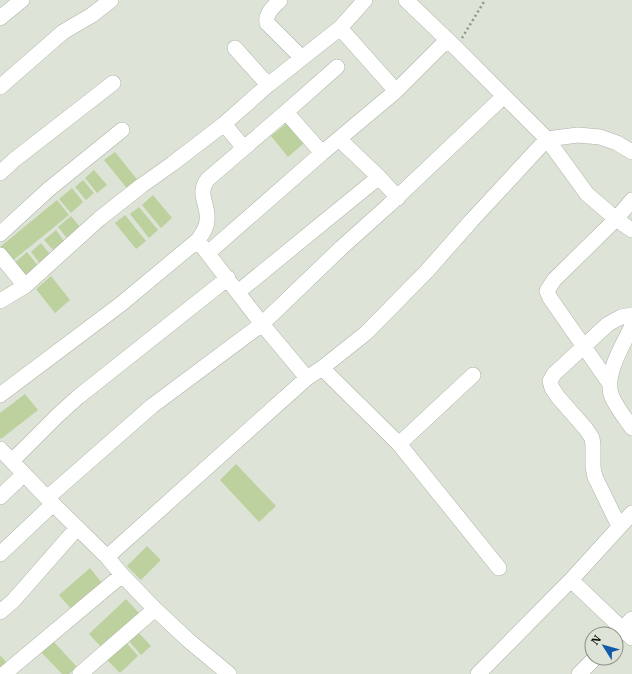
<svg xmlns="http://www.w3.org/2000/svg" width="632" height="674" viewBox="0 0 632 674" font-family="'IBM Plex Serif',serif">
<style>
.building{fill:#bcd19d}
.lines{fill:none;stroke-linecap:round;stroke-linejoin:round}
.minor-casing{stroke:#aeb3a7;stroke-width:16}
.path{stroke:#90948a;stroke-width:2.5;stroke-dasharray:2 3;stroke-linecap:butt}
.minor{stroke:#fff;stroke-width:15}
</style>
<rect width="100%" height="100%" fill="#dde3d6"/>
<path class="building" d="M287,123l17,20 -16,14 -17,-21z
M115,152l25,31 -10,9 -26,-32z
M94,170l13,15 -10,8 -12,-15z
M83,180l11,13 -8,7 -11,-13z
M72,188l11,14 -12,11 -12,-14z
M153,195l19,23 -11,10 -19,-23z
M57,200l12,15 -58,47 -11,-13v-2z
M139,207l19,23 -9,8 -19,-24z
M125,215l21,26 -10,8 -21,-26z
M71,216l12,15 -13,11 -12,-15z
M56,230l11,15 -10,9 -13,-14z
M41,243l12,15 -11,8 -11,-14z
M27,252l13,16 -15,12 -13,-15z
M51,276l19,24 -15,13 -19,-24z
M25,394l13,16 -37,29 -1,-1v-25z
M236,464l40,42 -17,16 -39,-42z
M147,546l14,14 -20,20 -14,-14z
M90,568l12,15 -30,27 -13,-15z
M126,599l13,14 -37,35 -13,-14z
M137,631l14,15 -10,9 -13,-15z
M53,641l24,26 -8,7h-7l-21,-22z
M125,641l13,15 -18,17 -14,-14z
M0,655l7,8 -7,5z"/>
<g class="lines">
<defs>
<path id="minor" d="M280,0c-6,7 -15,13 -13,23l35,35
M406,0l50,48 91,91 40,55 29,25 16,11
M0,18l22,-18
M340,28l56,63
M235,48l33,37
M0,87l63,-55 29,-17 19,-15
M286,112l36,41
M224,124l20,24
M339,139l40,38 19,21
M0,173l14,-13 99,-77
M0,234l49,-45 73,-59
M202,246l60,78 45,54
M208,253l114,-100 74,-62 51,-51
M0,255l25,31
M238,292l141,-115
M0,301l25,-15 74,-67 42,-33 31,-22 52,-40 44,-39 72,-57 25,-28
M632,326c-9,19 -29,50 -20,71 5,11 13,21 20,31
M322,368l77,76 100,124
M610,384l-60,-86 -3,-7 7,-11 62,-61 16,-19
M0,395l121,-91 77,-64c4,-6 9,-12 9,-20 2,-15 -11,-27 1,-41l78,-67 51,-45
M399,444l74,-69
M0,449l47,49 60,59 15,18 33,34 33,31 41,34
M12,461l45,-45 21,-19 150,-119
M0,497l24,-23
M47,498l105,-92 110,-82 79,-76 48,-43 115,-109
M619,526l-24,-49 -2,-10v-22l-1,-7 -6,-9 -28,-32 -6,-9 -2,-7 4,-7 54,-50 13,-7 11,-2
M0,554l53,-50
M107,557l200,-179 15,-10 44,-35 61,-62 45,-51 75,-81 31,-4 22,2 17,6 15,9
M571,580l61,58
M0,612l13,-11 64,-73
M616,636l16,-17
M4,674l118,-99
M80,674l75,-65
M478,674l93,-94 61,-67
M579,674l16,-16"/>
</defs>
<use href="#minor" class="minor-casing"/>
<path class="path" d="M462,38l23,-38"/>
<use href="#minor" class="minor"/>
</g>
<g transform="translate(604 646) rotate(307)"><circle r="19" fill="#dde3d6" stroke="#8a8f85"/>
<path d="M0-3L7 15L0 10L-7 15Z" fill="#125aaa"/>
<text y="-6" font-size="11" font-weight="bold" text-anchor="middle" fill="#0e100c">N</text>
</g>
</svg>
